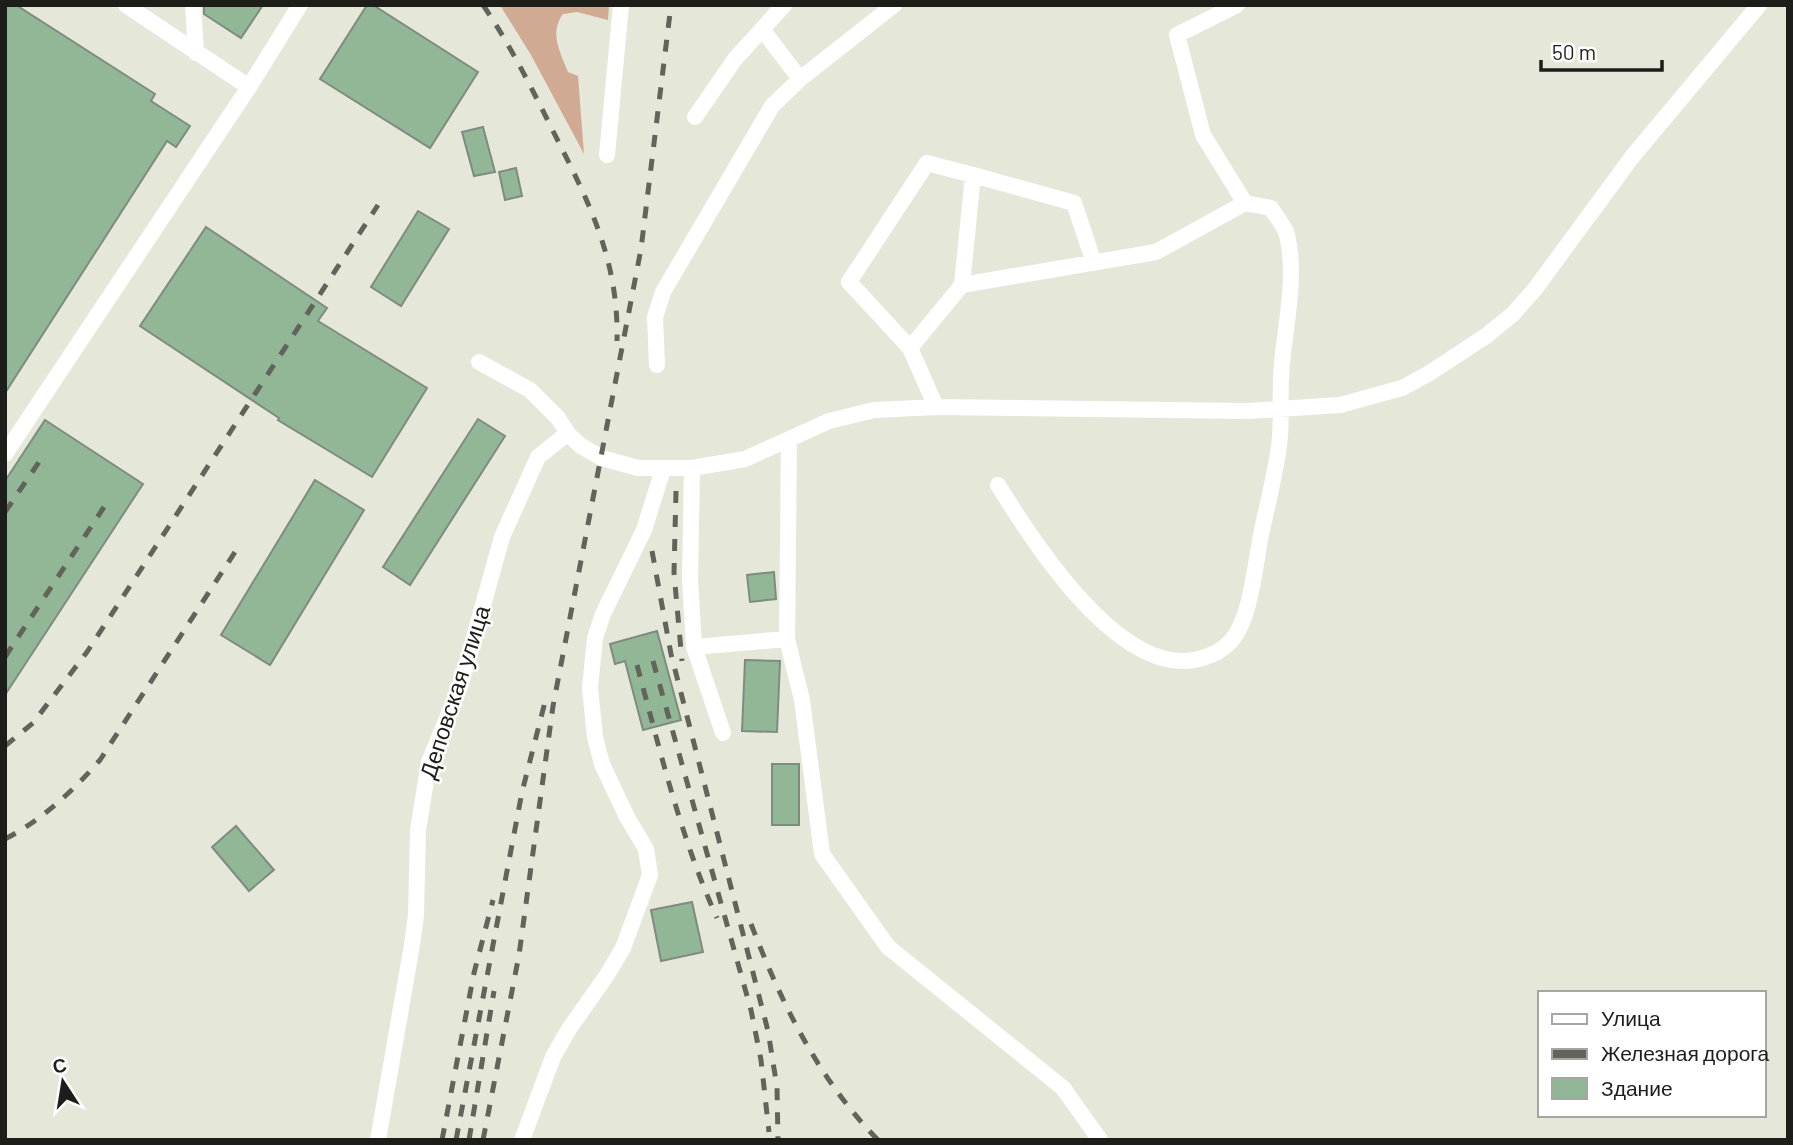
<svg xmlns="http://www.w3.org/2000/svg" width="1793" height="1145" viewBox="0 0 1793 1145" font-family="Barlow,sans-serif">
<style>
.green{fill:#d0aa93}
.building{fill:#92b796;stroke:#7f8b80;stroke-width:2}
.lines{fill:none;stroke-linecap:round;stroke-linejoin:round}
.minor{stroke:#fff;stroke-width:16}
.rail{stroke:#62645c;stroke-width:5;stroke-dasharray:12 12;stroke-linecap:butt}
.labels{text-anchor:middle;stroke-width:5;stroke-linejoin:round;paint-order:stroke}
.street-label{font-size:23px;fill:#1d1e19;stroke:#fff}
</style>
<rect width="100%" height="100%" fill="#e5e8d9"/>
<path class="green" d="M500,5h109l-1,15 -31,-8 -14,2c-14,19 -3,38 5,58l10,4 6,78 -53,-99z"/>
<path class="building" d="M5,5h11l139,89 -4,7 39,25 -14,21 -9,-6 -162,252z
M204,5h59l-22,33 -37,-24z
M367,5h6l105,67 -48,76 -110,-69z
M483,127l12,45 -21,4 -12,-44z
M516,168l6,28 -17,4 -6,-28z
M418,211l31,18 -48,77 -30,-19z
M206,227l121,81 -9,13 109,67 -55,89 -94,-57 1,-2 -139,-92z
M478,419l27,17 -95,149 -27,-18z
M45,420l98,64 -138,211v-214z
M315,480l49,30 -94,155 -49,-30z
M774,572l2,27 -26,3 -3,-27z
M657,631l24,89 -38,10 -18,-69 -10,3 -5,-20z
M745,660l35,1 -3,71 -35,-1z
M772,764h27v61h-27z
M236,826l38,44 -25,21 -37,-44z
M692,902l11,50 -42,9 -10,-51z"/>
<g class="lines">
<path class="minor" d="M126,5l123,82
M193,5l3,48
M1237,5l-60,30 26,100 42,68
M762,29l38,50
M695,117l40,-58 49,-54
M607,155l14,-150
M973,175l101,28 20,60
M910,348l-61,-66 78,-119 46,12 -11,110
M479,362l51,28 28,28 11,17 12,11 21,12 36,10h54l53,-9 84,-38 45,-11 62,-3 312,4 92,-6 62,-17 26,-14 58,-38 27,-22 22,-25 97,-132 127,-152
M657,365l-2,-48 8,-25 109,-186 28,-27 94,-74
M936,407l-26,-59 52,-63 194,-33 89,-49 26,5c5,9 14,18 16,27 11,46 -4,97 -6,143 -1,23 1,46 -2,68 -4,30 -12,60 -18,89 -6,29 -10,84 -30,106 -8,9 -20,15 -32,18 -79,20 -166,-117 -201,-174
M789,439l-2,200 15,61 20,154 66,93 175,141 37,52
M5,454l244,-367 51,-82
M692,468l-2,112 4,67 29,86
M694,647l93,-8
M378,1140l34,-195 4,-30 2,-85 11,-68 32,-78 41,-147 36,-80 25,-20 6,-2
M522,1140l31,-83 16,-28 38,-54 16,-27 27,-73 -4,-26 -19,-32 -25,-53 -7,-27 -5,-49 5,-50 8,-24 41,-84 19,-61"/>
<path class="rail" d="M483,5c28,41 49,84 71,128 35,69 65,128 63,208
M676,491l-2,82 8,88
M5,512l34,-50
M652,551l19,103 97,377 9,56 1,53
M5,657l99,-150
M653,661l98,349 10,50 8,72
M637,665c23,85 43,171 80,253
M5,746l28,-23 54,-71 291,-447
M5,839c37,-19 68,-48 95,-79l137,-211
M751,924c30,78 67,155 127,216
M442,1140l32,-167 19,-73
M456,1140l66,-348 24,-94
M469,1140l25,-149
M483,1140l36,-185 34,-249 88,-457 30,-244"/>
</g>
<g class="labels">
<g class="street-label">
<text transform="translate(455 692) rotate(-72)" y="8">Деповская улица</text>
</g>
</g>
<rect width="1793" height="1145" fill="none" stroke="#1d1e19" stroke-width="14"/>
<rect x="1538" y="991" width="228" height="126" fill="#ffffff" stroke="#a5a5a3" stroke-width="2"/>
<rect x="1552" y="1014" width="35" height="10" fill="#ffffff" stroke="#a5a5a3" stroke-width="2"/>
<text x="1601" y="1026" font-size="21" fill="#1d1e19">Улица</text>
<rect x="1552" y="1049" width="35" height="10" fill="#62645c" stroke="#a5a5a3" stroke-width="2"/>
<text x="1601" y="1061" font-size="21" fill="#1d1e19">Железная дорога</text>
<rect x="1552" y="1078" width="35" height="21" fill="#92b796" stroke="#a5a5a3" stroke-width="2"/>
<text x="1601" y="1096" font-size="21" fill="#1d1e19">Здание</text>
<g transform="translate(63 1082) rotate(348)" stroke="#ffffff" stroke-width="5" paint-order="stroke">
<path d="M0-5L12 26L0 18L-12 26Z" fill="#1d1e19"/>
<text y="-10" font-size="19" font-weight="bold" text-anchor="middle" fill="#1d1e19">С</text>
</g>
<path d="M1541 60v10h121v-10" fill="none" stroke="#1d1e19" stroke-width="3.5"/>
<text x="1552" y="60" font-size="21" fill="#1d1e19" stroke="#ffffff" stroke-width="5" paint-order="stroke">50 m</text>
</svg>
